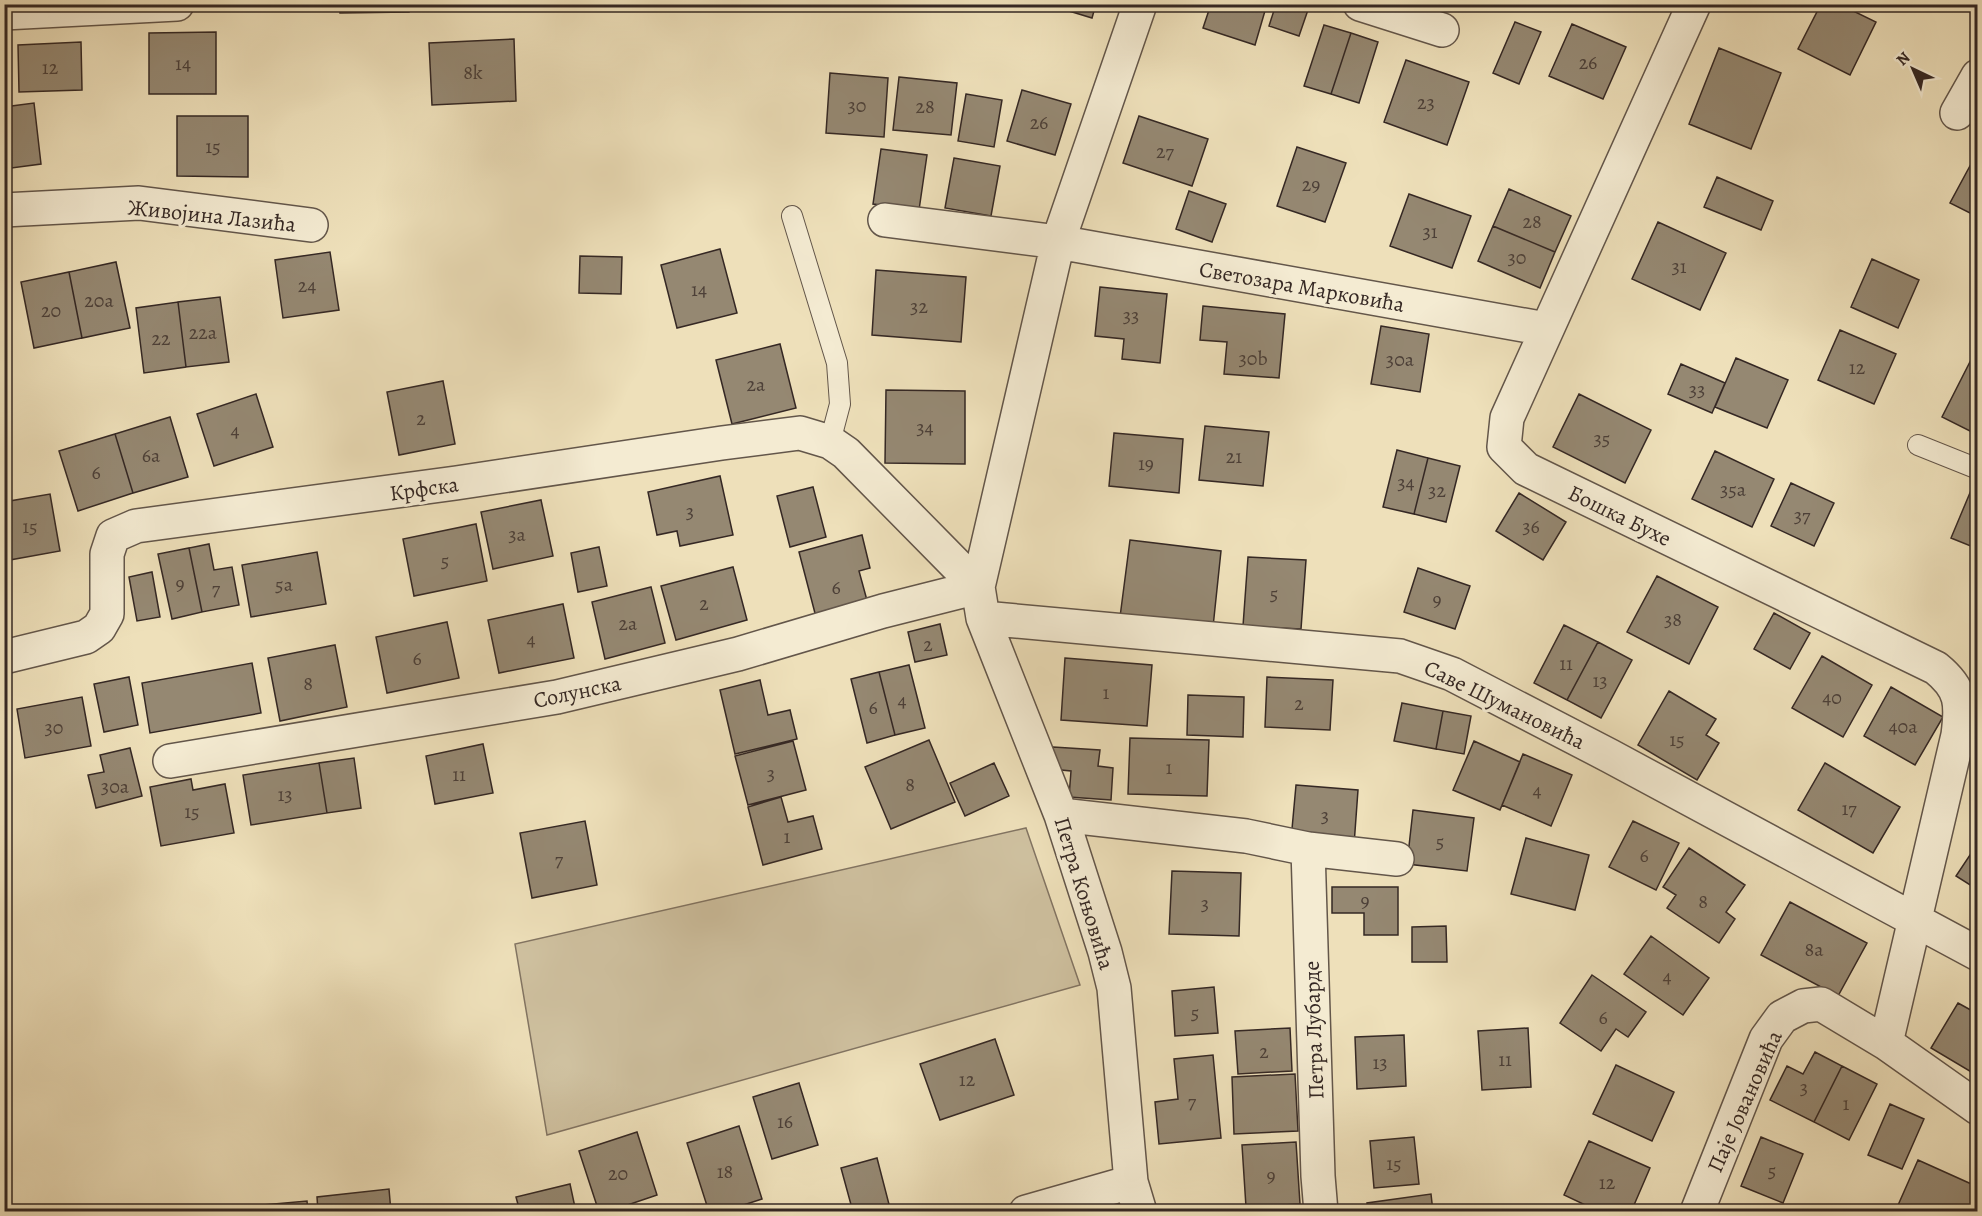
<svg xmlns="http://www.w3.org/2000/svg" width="1982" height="1216" viewBox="0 0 1982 1216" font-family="Alegreya,serif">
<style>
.green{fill:#cfc1a0;stroke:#827462;stroke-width:1.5}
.building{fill:#958872;stroke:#352824;stroke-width:1.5}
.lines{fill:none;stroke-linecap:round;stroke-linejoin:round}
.lane-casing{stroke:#63564a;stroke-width:22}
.street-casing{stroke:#63564a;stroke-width:36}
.lane{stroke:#f4ebd2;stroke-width:20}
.street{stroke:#f4ebd2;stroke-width:33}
.labels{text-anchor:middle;stroke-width:6;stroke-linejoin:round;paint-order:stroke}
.number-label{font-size:20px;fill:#4d4038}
.street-label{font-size:22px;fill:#352824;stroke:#f4ebd2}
</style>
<rect width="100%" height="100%" fill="#eee0ba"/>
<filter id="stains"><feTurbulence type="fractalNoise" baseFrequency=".00333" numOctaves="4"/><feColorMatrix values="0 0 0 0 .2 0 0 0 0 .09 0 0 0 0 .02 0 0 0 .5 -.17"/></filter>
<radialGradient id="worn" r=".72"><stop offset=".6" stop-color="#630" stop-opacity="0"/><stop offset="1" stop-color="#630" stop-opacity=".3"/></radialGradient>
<path class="green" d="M1026,828l54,157 -533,150 -32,-191z"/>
<path class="building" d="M340,4h69v8l-69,1z
M1046,4h50l-4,14z
M1211,4h56l-12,41 -52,-17z
M1276,4h34l-11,32 -30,-10z
M1821,4h18l37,18 -26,53 -52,-26z
M1515,22l26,10 -22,52 -26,-11z
M1572,24l54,23 -23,52 -54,-23z
M1324,25l27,8 -20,61 -27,-8z
M216,32v62h-67v-61z
M1351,33l27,9 -19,61 -28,-9z
M514,39l2,62 -84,4 -3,-62z
M81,42l1,48 -63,2 -1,-47z
M1719,48l62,25 -30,76 -62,-25z
M1406,60l63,22 -22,63 -63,-23z
M830,73l58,5 -4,59 -58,-4z
M899,77l58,6 -6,52 -58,-5z
M1022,90l49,14 -16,51 -48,-14z
M966,94l36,6 -8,47 -36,-6z
M34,103l7,61 -37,5v-62z
M177,116h71v61l-71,-1z
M1139,116l69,23 -16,47 -69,-23z
M1297,147l49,16 -21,59 -48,-16z
M881,149l46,6 -8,55 -46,-6z
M1978,151v66l-28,-14z
M954,158l46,8 -9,50 -46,-8z
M1717,177l56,24 -12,29 -57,-23z
M1509,189l62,27 -16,36 -62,-26z
M1189,191l37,13 -14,38 -36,-13z
M1409,194l62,22 -19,52 -62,-22z
M1658,222l68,31 -26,57 -68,-31z
M1493,226l62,26 -15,36 -62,-27z
M720,249l17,64 -60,15 -16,-63z
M330,252l9,58 -56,8 -8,-58z
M580,256l42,1 -1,37 -42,-1z
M1872,259l47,21 -21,48 -47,-21z
M116,262l14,66 -48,10 -13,-66z
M876,270l90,7 -5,65 -89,-7z
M69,272l13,66 -48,10 -13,-66z
M1100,287l67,7 -7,69 -38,-4 2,-20 -29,-3z
M220,297l9,65 -43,5 -8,-65z
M178,302l8,65 -42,6 -8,-65z
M1203,306l82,8 -6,64 -55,-4 3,-32 -27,-2z
M1381,326l48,8 -9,58 -49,-8z
M1840,330l56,24 -22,50 -56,-24z
M780,344l16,64 -64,16 -16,-64z
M1978,346v81l-4,6 -32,-16z
M1736,358l52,22 -21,48 -52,-21z
M1681,364l44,19 -13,30 -44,-19z
M443,381l12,63 -56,11 -12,-63z
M886,390l79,1v73l-80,-1z
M256,394l17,53 -59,19 -17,-52z
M1579,394l72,36 -26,53 -72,-36z
M170,417l18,60 -55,16 -18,-59z
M1205,426l64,6 -6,54 -64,-6z
M1114,433l69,6 -4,54 -70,-7z
M115,434l18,59 -55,18 -19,-60z
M1397,450l31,8 -14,56 -31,-7z
M1715,451l59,28 -22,48 -60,-28z
M1428,458l32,8 -14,56 -32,-8z
M720,476l13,59 -53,11 -3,-15 -20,4 -9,-43z
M1791,483l43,20 -20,43 -43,-20z
M813,487l13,50 -36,10 -13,-51z
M1972,488l6,3v58l-27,-11z
M1519,493l47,29 -23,38 -47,-29z
M50,494l10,57 -56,10v-59z
M541,500l12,56 -60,13 -12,-57z
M476,524l11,57 -73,15 -11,-57z
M862,535l8,33 -11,3 9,33 -52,13 -17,-65z
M1130,540l91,11 -8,76 -93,-10z
M209,544l5,26 18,-3 7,38 -37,7 -13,-64z
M599,547l8,39 -29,6 -7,-39z
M189,548l13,64 -30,7 -14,-65z
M317,552l9,52 -75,13 -9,-52z
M1248,557l58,3 -5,69 -58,-3z
M733,567l14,53 -71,20 -15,-54z
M1418,568l52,18 -15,43 -51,-17z
M152,572l8,45 -23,4 -8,-44z
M1657,576l61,31 -29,57 -62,-32z
M651,587l14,56 -60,16 -13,-57z
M563,604l11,54 -75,15 -11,-53z
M1774,613l36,20 -20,36 -36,-20z
M447,622l12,56 -72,15 -11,-56z
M940,624l7,31 -32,7 -7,-30z
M1564,625l34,17 -31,58 -33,-17z
M1598,642l34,18 -31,58 -34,-18z
M335,645l12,62 -67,14 -12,-63z
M1822,656l50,29 -29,52 -51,-29z
M1065,658l87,7 -5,61 -86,-6z
M252,663l9,50 -111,20 -8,-50z
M909,665l16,63 -30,7 -16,-63z
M879,672l16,63 -28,8 -16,-64z
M129,677l9,48 -34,7 -10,-48z
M1267,677l66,3 -3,50 -65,-3z
M760,680l8,35 22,-5 7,29 -62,15 -15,-64z
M1891,687l52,30 -28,48 -51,-29z
M1669,691l47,28 -10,16 13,8 -22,37 -59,-35z
M1188,695l56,2 -1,40 -56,-2z
M82,697l9,49 -66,12 -8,-49z
M1402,703l41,8 -7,38 -42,-8z
M1443,711l28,5 -7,38 -28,-5z
M1130,738l79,2 -2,56 -79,-2z
M929,740l26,62 -64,27 -26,-62z
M793,741l13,49 -58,15 -13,-49z
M1474,741l46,21 -20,48 -47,-20z
M483,744l10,49 -58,11 -9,-48z
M1053,747l47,3 -2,16 15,2 -2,32 -42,-3 2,-26 -20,-2z
M130,748l12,48 -46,12 -8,-33 16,-3 -4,-17z
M1523,754l49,21 -21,51 -49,-21z
M354,758l7,50 -34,5 -8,-50z
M319,763l8,50 -76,12 -8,-50z
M994,763l15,33 -44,20 -15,-33z
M1825,763l75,44 -27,46 -75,-43z
M191,779l2,11 32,-6 9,49 -73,13 -11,-59z
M1296,785l62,5 -4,55 -63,-5z
M781,797l7,25 25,-6 9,33 -59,16 -15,-58z
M1413,810l61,8 -7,53 -60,-7z
M585,821l12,64 -65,13 -12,-65z
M1633,821l46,22 -23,47 -47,-23z
M1526,838l63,17 -14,55 -64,-16z
M1978,843v47l-22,-14z
M1689,848l56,37 -19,27 9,7 -16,24 -52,-35 9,-13 -13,-8z
M1172,871l69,2 -2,63 -70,-2z
M1332,887h66v48h-34v-22h-32z
M1790,902l77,41 -29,53 -77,-41z
M1446,926l1,36h-35v-35z
M1651,936l58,42 -26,37 -59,-41z
M1592,975l54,37 -18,25 -12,-8 -15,22 -41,-28z
M1214,987l4,46 -43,3 -3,-45z
M1958,1003l20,11v52l-5,7 -42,-25z
M1290,1028l2,43 -54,3 -3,-43z
M1528,1028l3,59 -49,3 -4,-59z
M1404,1035l2,51 -49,3 -2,-52z
M995,1039l19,56 -74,25 -20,-56z
M1815,1052l27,14 -28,56 -44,-22 17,-34 16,8z
M1213,1055l8,83 -62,6 -4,-42 23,-3 -4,-40z
M1616,1065l58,27 -22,49 -59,-27z
M1842,1066l35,18 -28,56 -35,-18z
M1295,1074l3,57 -64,3 -2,-57z
M799,1083l19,62 -46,14 -19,-62z
M1890,1104l34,15 -22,50 -34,-14z
M739,1126l23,73 -40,13h-13l-22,-69z
M637,1132l20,63 -50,17h-8l-20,-61z
M1414,1137l5,47 -45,4 -4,-47z
M1761,1137l42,17 -20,49 -42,-17z
M1589,1141l61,27 -19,44h-31l-36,-17z
M1296,1142l4,62 -54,3 -4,-62z
M877,1158l14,54h-38l-12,-44z
M1918,1160l60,27 -10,25h-73z
M570,1184l6,28h-56l-4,-15z
M389,1189l2,23h-73l-1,-15z
M1431,1194l2,18h-65l-1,-9z
M307,1201l1,11h-58v-6z"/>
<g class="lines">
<defs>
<path id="lane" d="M792,216l45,147 3,41 -10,38
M1918,445l60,24"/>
<path id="street" d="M1360,4l82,26
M1694,4l-187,414 -3,29 22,22 410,199c26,21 26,36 22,67l-72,308 -65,-39 -18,2 -21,11 -16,22 -69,173
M4,13l173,-9
M1957,113l21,-37
M4,210l135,-7 172,22
M885,220l173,22 488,87
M983,618l417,38 52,18 158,82 368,198
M4,657l82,-20 13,-9 8,-14v-60l6,-18 23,-10 320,-43 266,-40 78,-10 30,9 16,11 132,134 5,31 78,197 44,137 9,36 17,194 9,30
M170,761l387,-64 181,-43 145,-43 95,-24 80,-345 82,-238
M1061,815l185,21 62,13 89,10
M1308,849l10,327 3,36
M1886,1043l92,65
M1026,1212l105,-30"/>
</defs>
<use href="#lane" class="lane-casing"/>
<use href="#street" class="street-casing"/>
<use href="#lane" class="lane"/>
<use href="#street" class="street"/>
</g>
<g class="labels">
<g class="number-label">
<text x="1588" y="69">26</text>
<text x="183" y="70">14</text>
<text x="50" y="74">12</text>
<text x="473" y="79">8k</text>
<text x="1426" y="109">23</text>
<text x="857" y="112">30</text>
<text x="925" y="113">28</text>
<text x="1039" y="129">26</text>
<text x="213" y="153">15</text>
<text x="1165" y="158">27</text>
<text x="1311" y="191">29</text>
<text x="1532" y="228">28</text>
<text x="1430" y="238">31</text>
<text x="1517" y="264">30</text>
<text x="1679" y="273">31</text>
<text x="307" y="292">24</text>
<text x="699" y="296">14</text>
<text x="99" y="307">20a</text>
<text x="919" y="313">32</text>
<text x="51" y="317">20</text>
<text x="1131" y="322">33</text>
<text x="203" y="339">22a</text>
<text x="161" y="345">22</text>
<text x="1253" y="365">30b</text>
<text x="1400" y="366">30a</text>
<text x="1857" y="374">12</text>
<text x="756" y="391">2a</text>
<text x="1697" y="396">33</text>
<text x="421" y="425">2</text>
<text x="925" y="434">34</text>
<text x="235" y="437">4</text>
<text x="1602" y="445">35</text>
<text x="151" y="462">6a</text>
<text x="1234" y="463">21</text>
<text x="1146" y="470">19</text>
<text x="96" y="479">6</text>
<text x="1406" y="489">34</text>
<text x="1733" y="496">35a</text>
<text x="1437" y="497">32</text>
<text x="690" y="518">3</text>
<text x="1802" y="522">37</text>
<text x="30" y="533">15</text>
<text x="1531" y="533">36</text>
<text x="517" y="541">3a</text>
<text x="445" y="567">5</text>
<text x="180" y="590">9</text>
<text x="284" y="591">5a</text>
<text x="836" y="594">6</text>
<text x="216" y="595">7</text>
<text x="1274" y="600">5</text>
<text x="1437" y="606">9</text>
<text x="704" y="610">2</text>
<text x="1673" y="626">38</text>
<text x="628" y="630">2a</text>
<text x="531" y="646">4</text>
<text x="928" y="651">2</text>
<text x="417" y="665">6</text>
<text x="1566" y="670">11</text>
<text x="1600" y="687">13</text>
<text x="308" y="690">8</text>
<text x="1106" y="699">1</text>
<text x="1832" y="704">40</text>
<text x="902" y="707">4</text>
<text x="1299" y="710">2</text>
<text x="873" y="714">6</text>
<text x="1903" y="733">40a</text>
<text x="54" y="734">30</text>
<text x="1677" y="746">15</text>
<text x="1169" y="774">1</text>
<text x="771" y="780">3</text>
<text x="459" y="781">11</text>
<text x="910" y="791">8</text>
<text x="115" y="793">30a</text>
<text x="1537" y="797">4</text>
<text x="285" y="801">13</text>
<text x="1849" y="815">17</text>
<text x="192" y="818">15</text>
<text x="1325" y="822">3</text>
<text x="787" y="843">1</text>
<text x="1440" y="848">5</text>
<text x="1644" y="862">6</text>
<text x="559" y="866">7</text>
<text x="1365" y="907">9</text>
<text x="1703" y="908">8</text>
<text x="1205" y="910">3</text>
<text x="1814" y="956">8a</text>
<text x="1667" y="983">4</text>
<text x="1195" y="1019">5</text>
<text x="1603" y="1024">6</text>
<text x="1264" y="1058">2</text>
<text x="1505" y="1066">11</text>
<text x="1380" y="1069">13</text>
<text x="967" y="1086">12</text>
<text x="1804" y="1094">3</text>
<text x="1192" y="1108">7</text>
<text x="1846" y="1110">1</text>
<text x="785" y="1128">16</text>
<text x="1394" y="1170">15</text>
<text x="1772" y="1177">5</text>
<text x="725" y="1178">18</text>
<text x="618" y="1180">20</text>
<text x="1271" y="1182">9</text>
<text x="1607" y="1189">12</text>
</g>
<g class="street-label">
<text transform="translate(212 215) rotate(6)" y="8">Живојина Лазића</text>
<text transform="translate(1302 286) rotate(10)" y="8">Светозара Марковића</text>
<text transform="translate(424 488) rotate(-8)" y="8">Крфска</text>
<text transform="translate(1620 515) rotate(26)" y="8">Бошка Бухе</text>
<text transform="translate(577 691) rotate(-12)" y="8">Солунска</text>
<text transform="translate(1505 704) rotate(26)" y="8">Саве Шумановића</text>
<text transform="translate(1085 893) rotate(73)" y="8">Петра Коњовића</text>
<text transform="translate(1313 1030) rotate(-92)" y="8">Петра Лубарде</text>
<text transform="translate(1744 1101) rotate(-66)" y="8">Паје Јовановића</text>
</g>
</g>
<rect width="1982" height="1216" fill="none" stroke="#eee0ba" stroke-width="24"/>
<rect x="6" y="6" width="1970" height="1204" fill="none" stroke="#352824" stroke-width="3"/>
<rect x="12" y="12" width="1958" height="1192" fill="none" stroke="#352824" stroke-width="1.5"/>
<g transform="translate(1913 69) rotate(316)" stroke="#f4ebd2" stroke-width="4.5" paint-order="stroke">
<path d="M0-4.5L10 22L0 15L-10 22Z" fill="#352824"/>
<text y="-9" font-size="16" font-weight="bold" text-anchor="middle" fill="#352824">N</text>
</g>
<rect width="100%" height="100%" filter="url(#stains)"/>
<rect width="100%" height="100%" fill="url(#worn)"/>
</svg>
